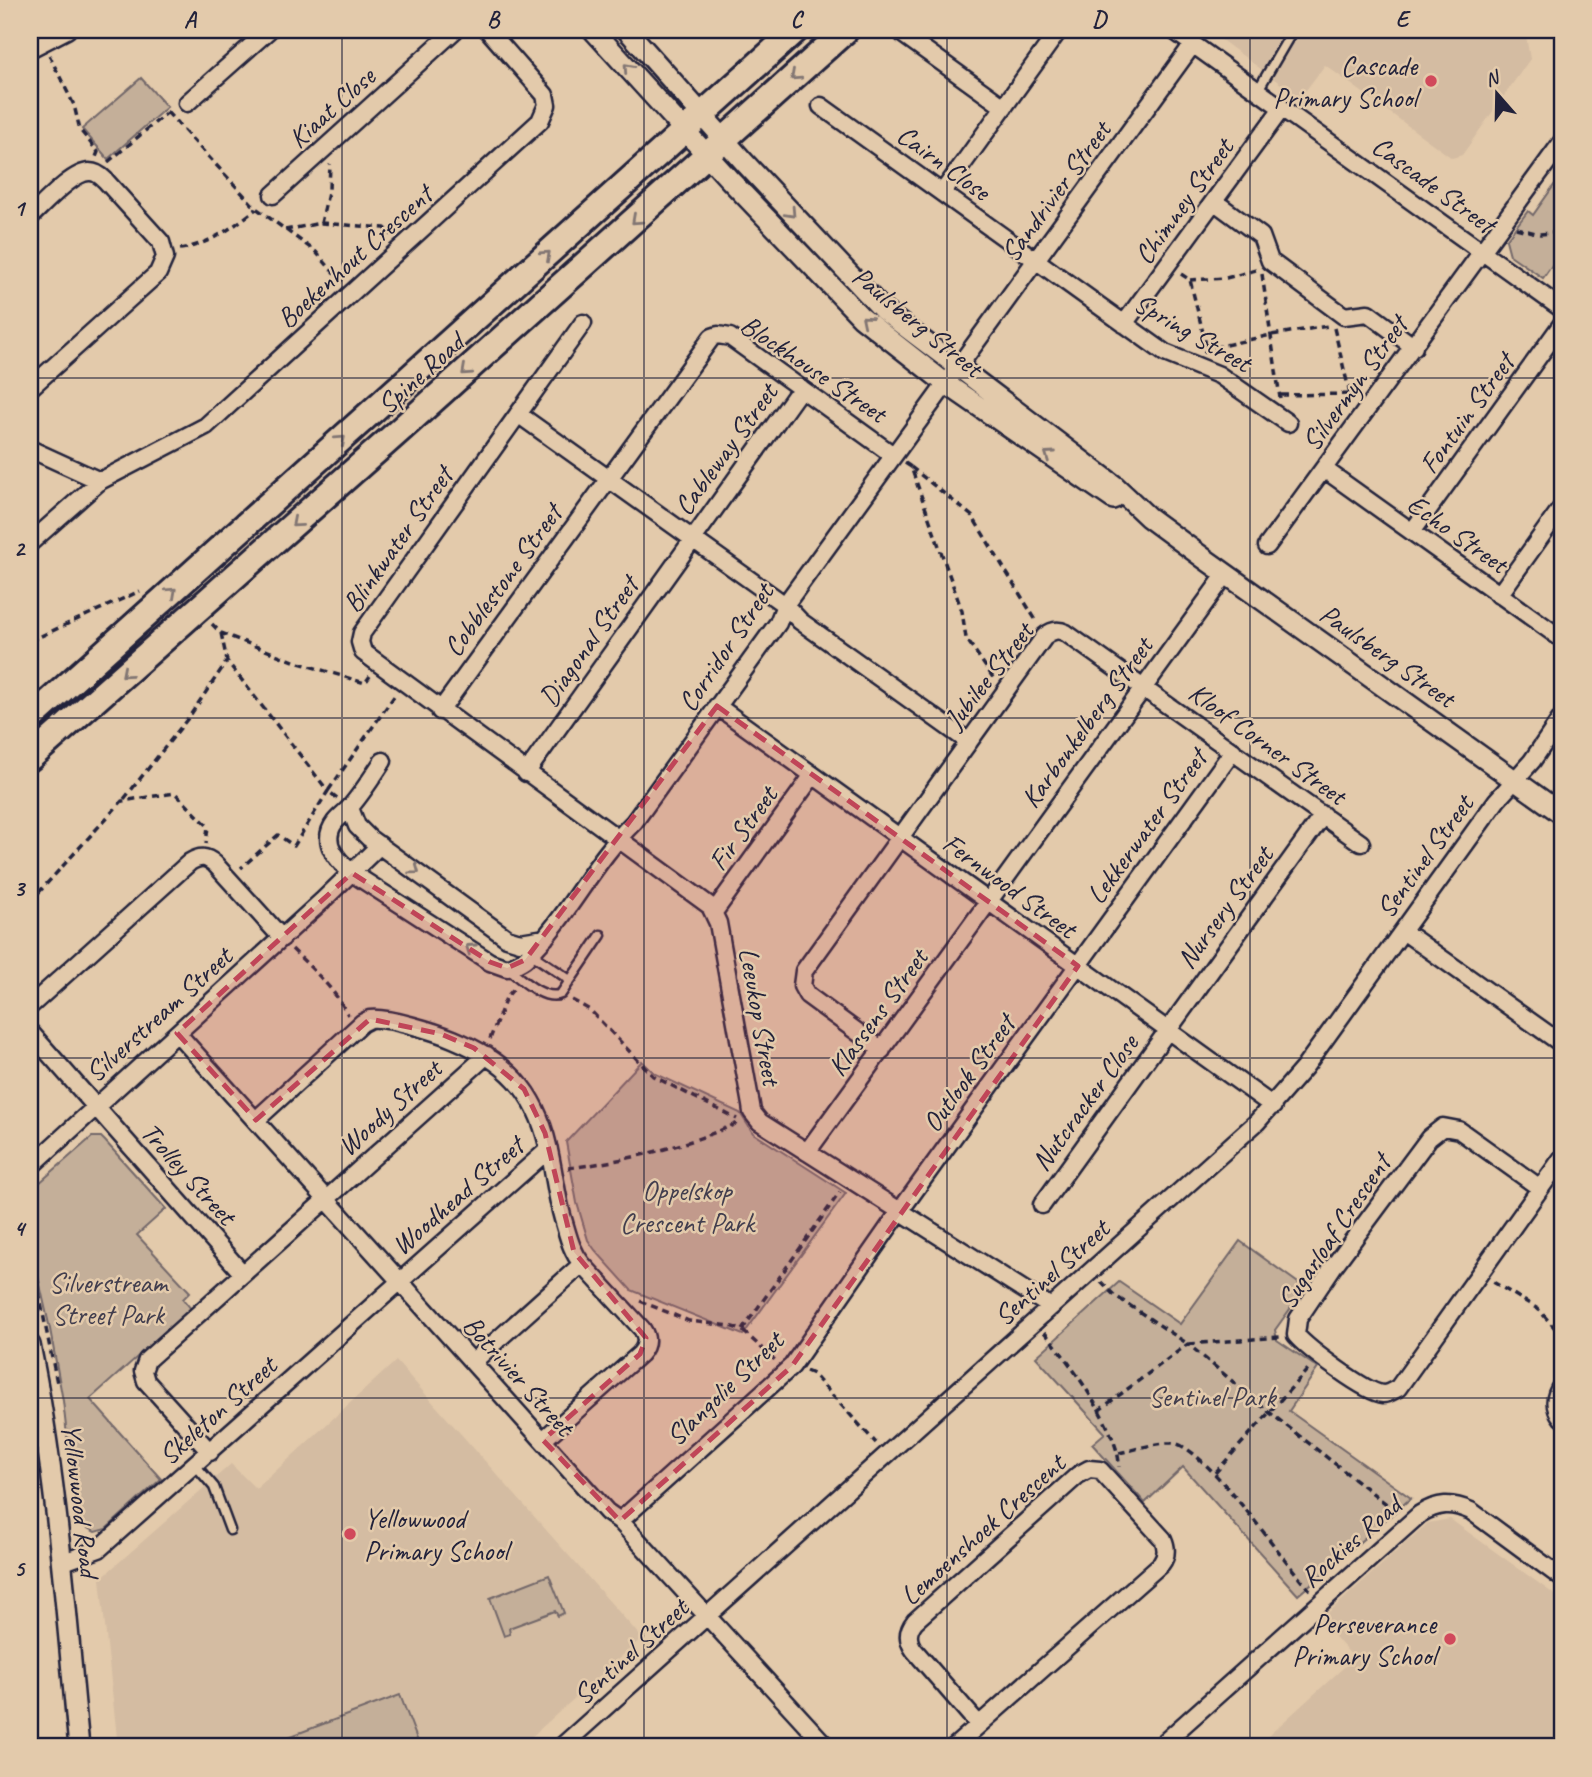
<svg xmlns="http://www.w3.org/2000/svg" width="1592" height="1777" viewBox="0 0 1592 1777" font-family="Caveat,sans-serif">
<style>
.built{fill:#d4bca2}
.green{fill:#c4af99;stroke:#73686a;stroke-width:2}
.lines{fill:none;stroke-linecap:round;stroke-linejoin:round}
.service-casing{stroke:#22223b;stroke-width:13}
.minor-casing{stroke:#22223b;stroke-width:21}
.tertiary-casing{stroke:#22223b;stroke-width:24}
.primary-casing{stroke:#22223b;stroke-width:30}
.path{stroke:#22223b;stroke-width:3.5;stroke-dasharray:7 5;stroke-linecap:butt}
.service{stroke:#e3caab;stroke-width:8}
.minor{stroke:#e3caab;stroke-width:16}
.tertiary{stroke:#e3caab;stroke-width:19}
.primary{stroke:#e3caab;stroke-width:24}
.oneway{stroke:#827673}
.marked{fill:#c04558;fill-opacity:0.2;stroke:#c04558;stroke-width:5;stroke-dasharray:14 9;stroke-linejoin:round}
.grid{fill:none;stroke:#22223b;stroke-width:2;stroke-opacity:0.55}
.poi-dot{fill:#d1495b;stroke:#e3caab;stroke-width:2.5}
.labels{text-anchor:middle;stroke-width:5;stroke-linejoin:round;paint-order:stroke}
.poi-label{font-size:28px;fill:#22223b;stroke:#e3caab;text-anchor:end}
.street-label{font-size:28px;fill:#22223b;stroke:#e3caab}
.park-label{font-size:28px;fill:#423e4e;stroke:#e3caab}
.neatline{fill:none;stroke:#22223b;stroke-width:2.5}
.grid-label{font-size:23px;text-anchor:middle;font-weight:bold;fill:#22223b}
</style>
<rect width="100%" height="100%" fill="#e3caab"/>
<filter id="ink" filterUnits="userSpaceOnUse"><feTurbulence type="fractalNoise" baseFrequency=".0143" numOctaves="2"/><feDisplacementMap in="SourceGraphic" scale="14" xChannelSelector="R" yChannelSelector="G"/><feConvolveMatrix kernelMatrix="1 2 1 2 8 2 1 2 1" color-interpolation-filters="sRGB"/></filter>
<g filter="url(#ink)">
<path class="built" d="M1208,30h317l5,29 -68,96 -10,3 -127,-93 -25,33z
M396,1361l246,277 -122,109h-402l-18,-168 131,-115 25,25z
M1450,1519l112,81v147h-306l98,-89 -34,-38 108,-97z"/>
<path class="green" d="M141,78l26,29 -59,52 -26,-30z
M1562,174v77l-19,27 -33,-23 -4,-15 22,-29 5,4z
M642,1061l12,12 86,40 13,20 93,60 -103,142 -112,-45 -36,-40 -7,-10 -11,-37 -11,-61z
M92,1137h9l4,4 61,68 -29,26 53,57 -7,7 8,10 -101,90 71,80 -55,50 -11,3 -15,-8 -4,-11 -13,-112 -13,-72 -20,-88v-50z
M1240,1241l65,47 -30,42 2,10 41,28 -29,43 122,87 -113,97 -115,-128 -38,36 -53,-59 13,-11 -69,-76 83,-75 61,42z
M549,1575l15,38 -6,3 -3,-5 -46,17 1,6 -6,2 -14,-38z
M400,1695l20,52h-158z"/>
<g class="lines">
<defs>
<path id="service" d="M1258,90l35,-60
M530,953l40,27
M507,968c13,10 37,34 54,26l40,-59
M196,1466l18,21 16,43"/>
<path id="minor" d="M1173,30l389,279
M904,35l100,72
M30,49l37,-19
M187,103l82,-73
M821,106l344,247 54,22 69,48
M942,193l117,-163
M273,195l182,-165
M1215,202l46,34 9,25 74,55 24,-3 46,34
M30,217c12,-11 43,-46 60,-45 6,0 11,4 15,8l56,62 4,15 -7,16 -128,115
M583,323l-221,310 -2,9 3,10 347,254 8,17 33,182 1,7 8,10 291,185
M1124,324l158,-216
M518,414l267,191 15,16 169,121
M30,449l70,32
M1324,469l238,170
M1412,532l150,-208
M30,543l70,-62 106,-55 334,-305 7,-16 -2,-10 -57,-65
M1267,546l295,-404
M1499,595l63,-88
M717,706l556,400
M440,711l272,-374 6,-2 12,2 163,118
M383,761c-10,15 -20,31 -32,45 -5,6 -11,10 -16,16 -15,20 2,38 17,51l138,89 17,6c6,-3 14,-5 19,-10 42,-40 66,-95 108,-136l144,-199 7,-18 408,-561
M526,773l275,-385
M350,808l7,18 12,12 138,100 13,4 25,-4
M714,912l99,-137
M1403,931l159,113
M30,1006l160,-144c10,-6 16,-6 25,2l67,74
M30,1032l213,242
M177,1033l430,479 13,9 207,226
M882,1050l-75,-55 -5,-9 2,-15 241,-335c7,-6 13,-7 21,-3l295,210
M256,1120l106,-97 8,-4c19,-2 66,13 83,20 53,22 82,51 95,107 6,24 8,49 15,73 5,16 8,32 19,45l60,65c6,9 5,17 -2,25l-97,86
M807,1152l419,-578
M30,1167l292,-266 58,-56
M1540,1188l-81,-58 -16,-3 -14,11 -96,129 -35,52 -2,16c11,13 70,58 87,59 5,0 11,-4 15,-6l164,-230
M1042,1205l281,-390
M473,1362l109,-98
M1562,1385c-8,11 -9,22 0,33
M210,1452l-64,-71 -3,-10 4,-11 340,-305
M620,1521l172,-155 108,-155 333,-460
M61,1563l38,-14 450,-400
M561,1747l696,-625 47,-54 193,-268 35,-39 30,-44
M954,1747l207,-183c6,-8 6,-16 2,-25l-63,-69 -11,-1 -11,6 -163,146c-8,10 -8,19 -1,29l65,75
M1159,1747l261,-233c18,-11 31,-12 51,-3l91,67"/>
<path id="tertiary" d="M593,30l135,148 133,139 84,66 168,116
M627,30l118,133 138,147 231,175 34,32 57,42 357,255
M30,1345c27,132 36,268 49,402"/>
<path id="primary" d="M30,719l766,-689
M30,758l370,-328 446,-400"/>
</defs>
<use href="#service" class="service-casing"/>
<use href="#minor" class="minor-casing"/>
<use href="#tertiary" class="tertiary-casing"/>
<use href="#primary" class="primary-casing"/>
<path class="path" d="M49,55l25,50 6,25 18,22 -2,5
M167,112l89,96 60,44 26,30
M108,162l61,-51
M321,223l64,5 7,7
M1516,228l24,6 22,-2
M285,230l36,-7 8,-34 1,-25
M180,249c28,-4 54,-22 76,-40
M1181,274l9,6 17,69
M1262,274l18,124
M1190,280l36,-2 30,-8
M1334,328l16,66
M1204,353l3,-4 64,-14 57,-9
M1281,395l69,-1 5,3
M905,463l6,4 51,144 4,27 28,41
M911,467l61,49 65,106
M212,624l9,9 78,30 66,20 5,-7
M221,633l6,28 101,130 -34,55 -16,-11 -37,33
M30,641l110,-50
M337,798l-9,-7 67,-96
M124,799l65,-82 38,-56
M30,902l92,-101 53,-8 33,33 -2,18
M292,949c21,21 42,39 56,66
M572,1000l18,10 63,66 84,43
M490,1039l16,-41 9,-11
M568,1168c58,-7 119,-22 172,-46
M34,1269l23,114
M1101,1282l13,13 74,49 92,-7
M1493,1282l45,27 24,27
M640,1301l49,20 41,5 12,4 34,31
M742,1330l98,-138
M1044,1332c23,25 77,102 75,135
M806,1371l7,3 63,69
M1098,1411l90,-67 81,68 125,98 6,1
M1119,1453c15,-3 38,-11 53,-10 32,1 112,120 138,147
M1215,1473l94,-105"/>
<use href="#service" class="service"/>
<use href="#minor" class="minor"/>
<use href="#tertiary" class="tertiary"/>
<use href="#primary" class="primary"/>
</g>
<defs><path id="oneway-chevron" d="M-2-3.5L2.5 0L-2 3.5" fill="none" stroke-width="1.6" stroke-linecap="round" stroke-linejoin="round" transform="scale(1.75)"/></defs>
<g class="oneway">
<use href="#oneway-chevron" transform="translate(628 68) rotate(-132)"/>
<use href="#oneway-chevron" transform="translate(795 76) rotate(138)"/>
<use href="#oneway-chevron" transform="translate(791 213) rotate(47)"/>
<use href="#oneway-chevron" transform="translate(636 220) rotate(138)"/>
<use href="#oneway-chevron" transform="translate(546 255) rotate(-42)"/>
<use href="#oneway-chevron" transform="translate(866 320) rotate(-140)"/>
<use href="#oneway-chevron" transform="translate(466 371) rotate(138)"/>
<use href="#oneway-chevron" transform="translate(341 440) rotate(-42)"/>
<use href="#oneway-chevron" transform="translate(1049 455) rotate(-145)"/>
<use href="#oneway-chevron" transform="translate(296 523) rotate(139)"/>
<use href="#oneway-chevron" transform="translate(172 592) rotate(-42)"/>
<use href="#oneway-chevron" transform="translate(126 673) rotate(139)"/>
<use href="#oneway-chevron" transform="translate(415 870) rotate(36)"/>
<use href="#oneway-chevron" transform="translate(470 948) rotate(-145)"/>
</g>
</g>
<path class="marked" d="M717,706l361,260 -286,400 -172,155 -77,-81 97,-86 6,-16 -72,-86 -29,-119 -21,-44 -50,-41 -33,-14 -71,-15 -114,101 -79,-87 175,-160 138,89 17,6 18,-8z"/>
<path class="grid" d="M342,30v1717M644,30v1717M947,30v1717M1250,30v1717M30,378h1532M30,718h1532M30,1058h1532M30,1398h1532"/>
<g class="poi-dot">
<circle cx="1431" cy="81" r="7"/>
<circle cx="350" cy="1534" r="7"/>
<circle cx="1450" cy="1639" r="7"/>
</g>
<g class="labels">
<g class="poi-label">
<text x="1417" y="75">Cascade<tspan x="1417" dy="32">Primary School</tspan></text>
<text x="364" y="1528" text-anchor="start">Yellowwood<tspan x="364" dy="32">Primary School</tspan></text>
<text x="1436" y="1633">Perseverance<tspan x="1436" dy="32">Primary School</tspan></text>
</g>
<g class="street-label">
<text transform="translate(331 107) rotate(-42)" y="10">Kiaat Close</text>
<text transform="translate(944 162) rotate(36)" y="10">Cairn Close</text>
<text transform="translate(1434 184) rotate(36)" y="10">Cascade Street</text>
<text transform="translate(1055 191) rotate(-54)" y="10">Sandrivier Street</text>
<text transform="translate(1183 201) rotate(-54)" y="10">Chimney Street</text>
<text transform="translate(354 256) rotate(-42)" y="10">Boekenhout Crescent</text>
<text transform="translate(918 321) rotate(39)" y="10">Paulsberg Street</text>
<text transform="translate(1193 332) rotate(30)" y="10">Spring Street</text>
<text transform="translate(814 368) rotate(34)" y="10">Blockhouse Street</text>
<text transform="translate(420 373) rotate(-42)" y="10">Spine Road</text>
<text transform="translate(1354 383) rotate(-54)" y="10">Silvermyn Street</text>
<text transform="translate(1466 413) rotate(-54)" y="10">Fontuin Street</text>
<text transform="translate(725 449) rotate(-54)" y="10">Cableway Street</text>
<text transform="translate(1458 533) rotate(35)" y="10">Echo Street</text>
<text transform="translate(397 539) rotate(-55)" y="10">Blinkwater Street</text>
<text transform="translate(502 580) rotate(-54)" y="10">Cobblestone Street</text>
<text transform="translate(588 641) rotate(-55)" y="10">Diagonal Street</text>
<text transform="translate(725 647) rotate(-56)" y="10">Corridor Street</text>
<text transform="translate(1388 655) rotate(35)" y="10">Paulsberg Street</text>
<text transform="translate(988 675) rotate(-52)" y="10">Jubilee Street</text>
<text transform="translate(1086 722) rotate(-54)" y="10">Karbonkelberg Street</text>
<text transform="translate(1268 743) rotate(36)" y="10">Kloof Corner Street</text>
<text transform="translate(1146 826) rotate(-54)" y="10">Lekkerwater Street</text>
<text transform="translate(742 828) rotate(-54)" y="10">Fir Street</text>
<text transform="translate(1424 856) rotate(-54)" y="10">Sentinel Street</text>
<text transform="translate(1010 885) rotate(36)" y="10">Fernwood Street</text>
<text transform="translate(1224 907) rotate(-54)" y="10">Nursery Street</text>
<text transform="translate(877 1012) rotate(-54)" y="10">Klassens Street</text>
<text transform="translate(158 1014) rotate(-42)" y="10">Silverstream Street</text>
<text transform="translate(761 1016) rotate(80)" y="10">Leeukop Street</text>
<text transform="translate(968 1073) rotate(-54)" y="10">Outlook Street</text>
<text transform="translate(1084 1102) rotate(-54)" y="10">Nutcracker Close</text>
<text transform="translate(389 1107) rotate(-42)" y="10">Woody Street</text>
<text transform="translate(189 1173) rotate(48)" y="10">Trolley Street</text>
<text transform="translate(457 1195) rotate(-41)" y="10">Woodhead Street</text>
<text transform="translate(1333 1231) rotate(-56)" y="10">Sugarloaf Crescent</text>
<text transform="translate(1051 1272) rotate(-42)" y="10">Sentinel Street</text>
<text transform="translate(519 1375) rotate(48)" y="10">Botrivier Street</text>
<text transform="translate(724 1388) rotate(-44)" y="10">Slangolie Street</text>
<text transform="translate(217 1410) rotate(-42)" y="10">Skeleton Street</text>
<text transform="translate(81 1500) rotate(83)" y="10">Yellowwood Road</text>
<text transform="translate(982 1529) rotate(-42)" y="10">Lemoenshoek Crescent</text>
<text transform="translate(1350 1541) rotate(-41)" y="10">Rockies Road</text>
<text transform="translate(630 1651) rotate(-42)" y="10">Sentinel Street</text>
</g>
<g class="park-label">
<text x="687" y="1200">Oppelskop<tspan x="687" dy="32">Crescent Park</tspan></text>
<text x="108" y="1292">Silverstream<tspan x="108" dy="32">Street Park</tspan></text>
<text x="1212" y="1406">Sentinel Park</text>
</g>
</g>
<rect width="1592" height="1777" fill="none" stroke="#e3caab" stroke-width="77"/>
<g transform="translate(1497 94) rotate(340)" stroke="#e3caab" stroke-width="5" paint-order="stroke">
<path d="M0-5L12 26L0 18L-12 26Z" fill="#22223b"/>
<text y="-10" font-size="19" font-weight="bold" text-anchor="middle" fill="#22223b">N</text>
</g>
<rect x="38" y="38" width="1516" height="1700" class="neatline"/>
<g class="grid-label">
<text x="190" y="27">A</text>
<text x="493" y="27">B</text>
<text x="796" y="27">C</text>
<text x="1099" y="27">D</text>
<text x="1402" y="27">E</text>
<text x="19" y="216">1</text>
<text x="19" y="556">2</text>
<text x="19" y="896">3</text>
<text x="19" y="1236">4</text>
<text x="19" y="1576">5</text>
</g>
</svg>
